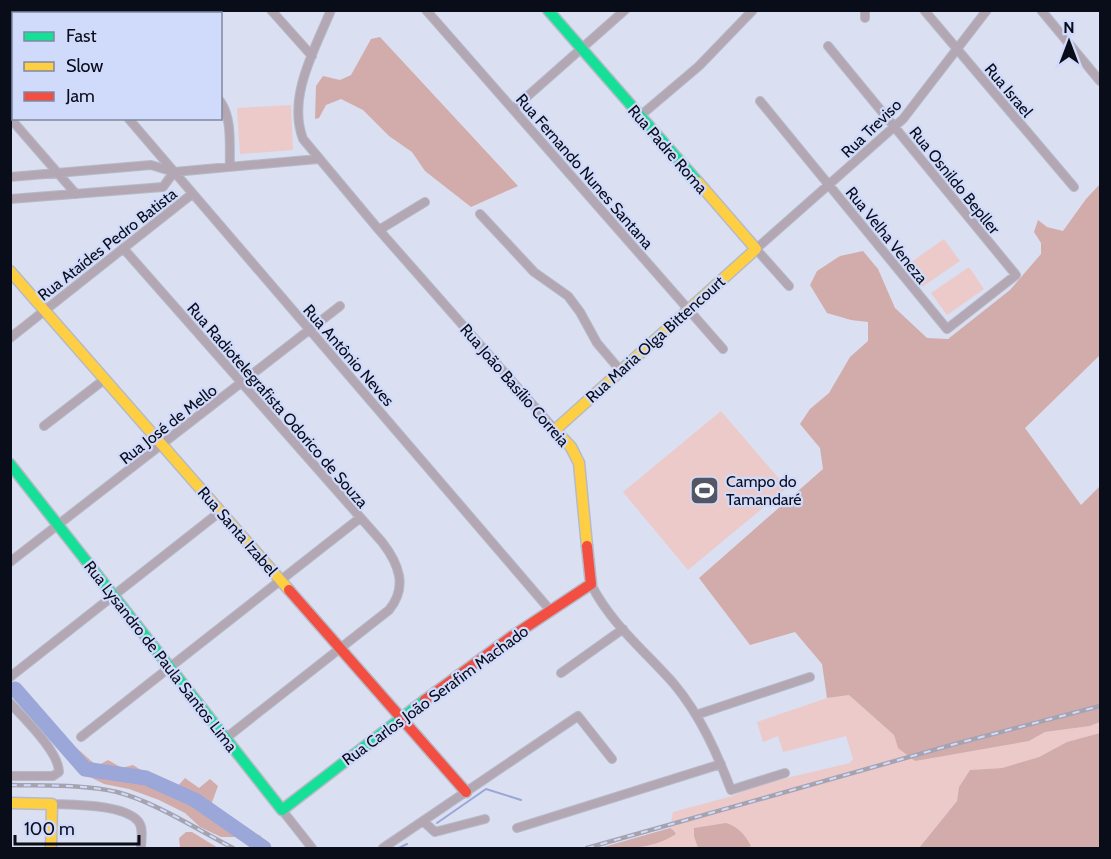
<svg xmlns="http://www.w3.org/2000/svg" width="1111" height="859" viewBox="0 0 1111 859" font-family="Cabin,sans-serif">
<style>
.green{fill:#eccaca}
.forest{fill:#d2acab}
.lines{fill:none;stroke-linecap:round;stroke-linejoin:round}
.stream{stroke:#9aa7d8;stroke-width:2}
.river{stroke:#9aa7d8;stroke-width:15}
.street-casing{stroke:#b6bac8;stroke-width:10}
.fast-casing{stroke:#b6bac8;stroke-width:13}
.slow-casing{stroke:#b6bac8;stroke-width:13}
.jam-casing{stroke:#b6bac8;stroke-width:13}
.street{stroke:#b3a7b4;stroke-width:8}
.fast{stroke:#16e098;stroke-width:10}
.slow{stroke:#ffcf43;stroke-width:10}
.jam{stroke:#f24e42;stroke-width:10}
.rail-casing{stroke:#a6a3b0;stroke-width:4.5}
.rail{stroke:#d0dafb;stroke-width:2;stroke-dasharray:7;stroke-linecap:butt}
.labels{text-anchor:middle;stroke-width:4.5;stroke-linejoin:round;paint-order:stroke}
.street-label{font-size:16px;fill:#090c19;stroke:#d0dafb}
.poi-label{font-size:16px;fill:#090c19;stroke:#d0dafb;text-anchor:start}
</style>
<rect width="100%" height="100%" fill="#dadff1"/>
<path class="green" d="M291,105l2,45 -53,4 -3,-46z
M944,239l16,22 -38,26 -15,-22z
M969,267l15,22 -37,26 -16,-22z
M721,411l66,77 -99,82 -65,-78z
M849,694l45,41 4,13 131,-7 16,-9 45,-6 10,-4v11l-33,9 -28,15 -37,11 -32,2 -11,17 -2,14 -38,47h-286l37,-10 3,-8 -3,-2 3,-16 59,-16 29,-12 89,-21 3,-4 -7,-23 -63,16 -5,-16 -15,6 -6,-20 70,-24z"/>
<path class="forest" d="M380,37l138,149 -47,21 -46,-36 -13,-19 -23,-16 -26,-26 -22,-11 -15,6 -7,13 -4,1 1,-33 7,-10 17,4 11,-5 20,-36z
M1100,184v171l-75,73 56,77 19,-19v236l-10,4 -45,6 -16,9 -114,20 -17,-13 -4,-13 -45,-40 -22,3 -5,-34 -27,-32 -45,13 -51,-67 124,-109 -3,-21 -20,-24 10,-15 19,-16 21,-36 18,-16v-19l-17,-2 -24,-7 -17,-28 7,-14 23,-15 23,-5 15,18 17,39 32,30 21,1 62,-49 31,-36v-11l-7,-11 4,-12 9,7 16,4 23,-32z
M24,694l31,35 42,37 11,-6 14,8 11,-3 27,17 16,6 9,-10 14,10 11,-9 8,7 -7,19 10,10 9,1 6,8 25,12v6l-10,3 -13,-8h-17l-21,-10 -15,-14 -26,-13 -30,-11 -25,-5 -24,-12 -65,-76z
M1100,733v115h-181l38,-47 2,-14 11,-17 32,-2 37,-11 28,-15z
M726,823c13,4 19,12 25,23l-4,2h-49l-4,-12v-8z
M670,828l3,2 3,4c-22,15 -51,15 -76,14z
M186,832h6l26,16h-38l-1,-10z"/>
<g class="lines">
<path class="stream" d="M437,823l49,-34 35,11
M399,848l8,-4"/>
<path class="river" d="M15,689l70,80 61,9 49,22 69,48"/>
<defs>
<path id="street" d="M35,10l2,4
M143,10l3,4
M271,10l41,46
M331,10c-16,39 -44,87 -28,129l76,91 176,200
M426,10l297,339
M865,10v8
M924,10l150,177
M1041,10l59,71
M220,101c13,18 9,46 10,66
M760,101l187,228 69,-54 -188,-229
M513,109l112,-99
M640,116l59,-50 54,-56
M10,118l66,76
M128,118l422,492
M10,177l141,-12 23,7 144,-13
M10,199l153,-12 11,-15
M480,214l54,58 34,24 12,16 17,31 23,27
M379,230l46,-28
M123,248l259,294c17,22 26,45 7,68l-163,128
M789,286l-33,-37 147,-130 84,-109
M10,338l182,-144
M44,426l61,-47
M10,562l330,-256
M591,584c19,39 55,68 83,100 26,31 43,69 57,106l54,-17
M561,673l62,-44
M10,677l211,-166
M10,703c14,15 49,49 49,69l-6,4h-42
M696,715l114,-38
M81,737l279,-219
M52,804c22,1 71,0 86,17 6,7 3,19 3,27
M282,810l30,38
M423,821l12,11 50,-13
M517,828l204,-64
M383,848l195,-132 34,43"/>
<path id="fast" d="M548,10l150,172
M10,464l272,346 143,-110"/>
<path id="slow" d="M10,271l279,319
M587,546l-8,-83 -8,-16 -16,-17 201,-181 -58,-67
M10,803l42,1 -1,44"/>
<path id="jam" d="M289,590l177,202
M425,700l86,-63 80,-53 -4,-38"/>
</defs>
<use href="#street" class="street-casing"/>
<use href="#fast" class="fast-casing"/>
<use href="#slow" class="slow-casing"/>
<use href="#jam" class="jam-casing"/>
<use href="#street" class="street"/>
<use href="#fast" class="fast"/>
<use href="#slow" class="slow"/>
<use href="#jam" class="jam"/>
<defs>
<path id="rail" d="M10,785c35,1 72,-1 107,7 38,10 81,38 116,56
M587,848l368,-104 145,-38"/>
</defs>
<use href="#rail" class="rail-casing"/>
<use href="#rail" class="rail"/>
</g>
<defs>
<symbol id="stadium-square" viewBox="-11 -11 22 22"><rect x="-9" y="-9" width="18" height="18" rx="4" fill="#525665" stroke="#d0dafb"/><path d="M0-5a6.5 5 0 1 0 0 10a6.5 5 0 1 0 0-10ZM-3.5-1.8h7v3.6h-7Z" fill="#fff"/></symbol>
</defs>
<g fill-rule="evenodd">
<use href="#stadium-square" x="688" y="474" width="33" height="33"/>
</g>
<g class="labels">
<g class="street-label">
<text transform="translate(1009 90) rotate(50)" y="6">Rua Israel</text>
<text transform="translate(871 128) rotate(-44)" y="6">Rua Treviso</text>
<text transform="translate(668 149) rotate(49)" y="6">Rua Padre Roma</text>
<text transform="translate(585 171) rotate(49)" y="6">Rua Fernando Nunes Santana</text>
<text transform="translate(955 180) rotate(51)" y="6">Rua Osnildo Bepller</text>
<text transform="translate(887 235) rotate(51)" y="6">Rua Velha Veneza</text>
<text transform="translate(107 244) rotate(-38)" y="6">Rua Ataídes Pedro Batista</text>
<text transform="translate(655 339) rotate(-42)" y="6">Rua Maria Olga Bittencourt</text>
<text transform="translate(349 355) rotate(49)" y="6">Rua Antônio Neves</text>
<text transform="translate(515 385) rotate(49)" y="6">Rua João Basílio Correia</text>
<text transform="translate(278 405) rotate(49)" y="6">Rua Radiotelegrafista Odorico de Souza</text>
<text transform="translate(168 424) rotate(-38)" y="6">Rua José de Mello</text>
<text transform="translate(238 531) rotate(49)" y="6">Rua Santa Izabel</text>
<text transform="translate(161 656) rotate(52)" y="6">Rua Lysandro de Paula Santos Lima</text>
<text transform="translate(435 695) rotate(-36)" y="6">Rua Carlos João Serafim Machado</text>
</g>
<g class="poi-label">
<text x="726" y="487">Campo do<tspan x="726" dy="18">Tamandaré</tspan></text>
</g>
</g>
<rect width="1111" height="859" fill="none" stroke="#090c19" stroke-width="24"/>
<rect x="12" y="12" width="210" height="108" fill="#d0dafb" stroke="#8088a1" stroke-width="1.5"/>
<rect x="24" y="32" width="30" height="9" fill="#16e098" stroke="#8088a1" stroke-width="1.5"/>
<text x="66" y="42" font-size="18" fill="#090c19">Fast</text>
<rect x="24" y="62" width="30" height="9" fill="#ffcf43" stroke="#8088a1" stroke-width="1.5"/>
<text x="66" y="72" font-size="18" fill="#090c19">Slow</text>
<rect x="24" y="92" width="30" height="9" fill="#f24e42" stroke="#8088a1" stroke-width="1.5"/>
<text x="66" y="102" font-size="18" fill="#090c19">Jam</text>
<g transform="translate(1069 42)" stroke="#d0dafb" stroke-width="4.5" paint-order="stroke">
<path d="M0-4.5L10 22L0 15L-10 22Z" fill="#090c19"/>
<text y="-9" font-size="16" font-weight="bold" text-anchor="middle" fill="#090c19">N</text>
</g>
<path d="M15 835v9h124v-9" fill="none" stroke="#090c19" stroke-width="3"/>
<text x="24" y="835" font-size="18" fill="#090c19" stroke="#d0dafb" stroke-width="4.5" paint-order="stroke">100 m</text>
</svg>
